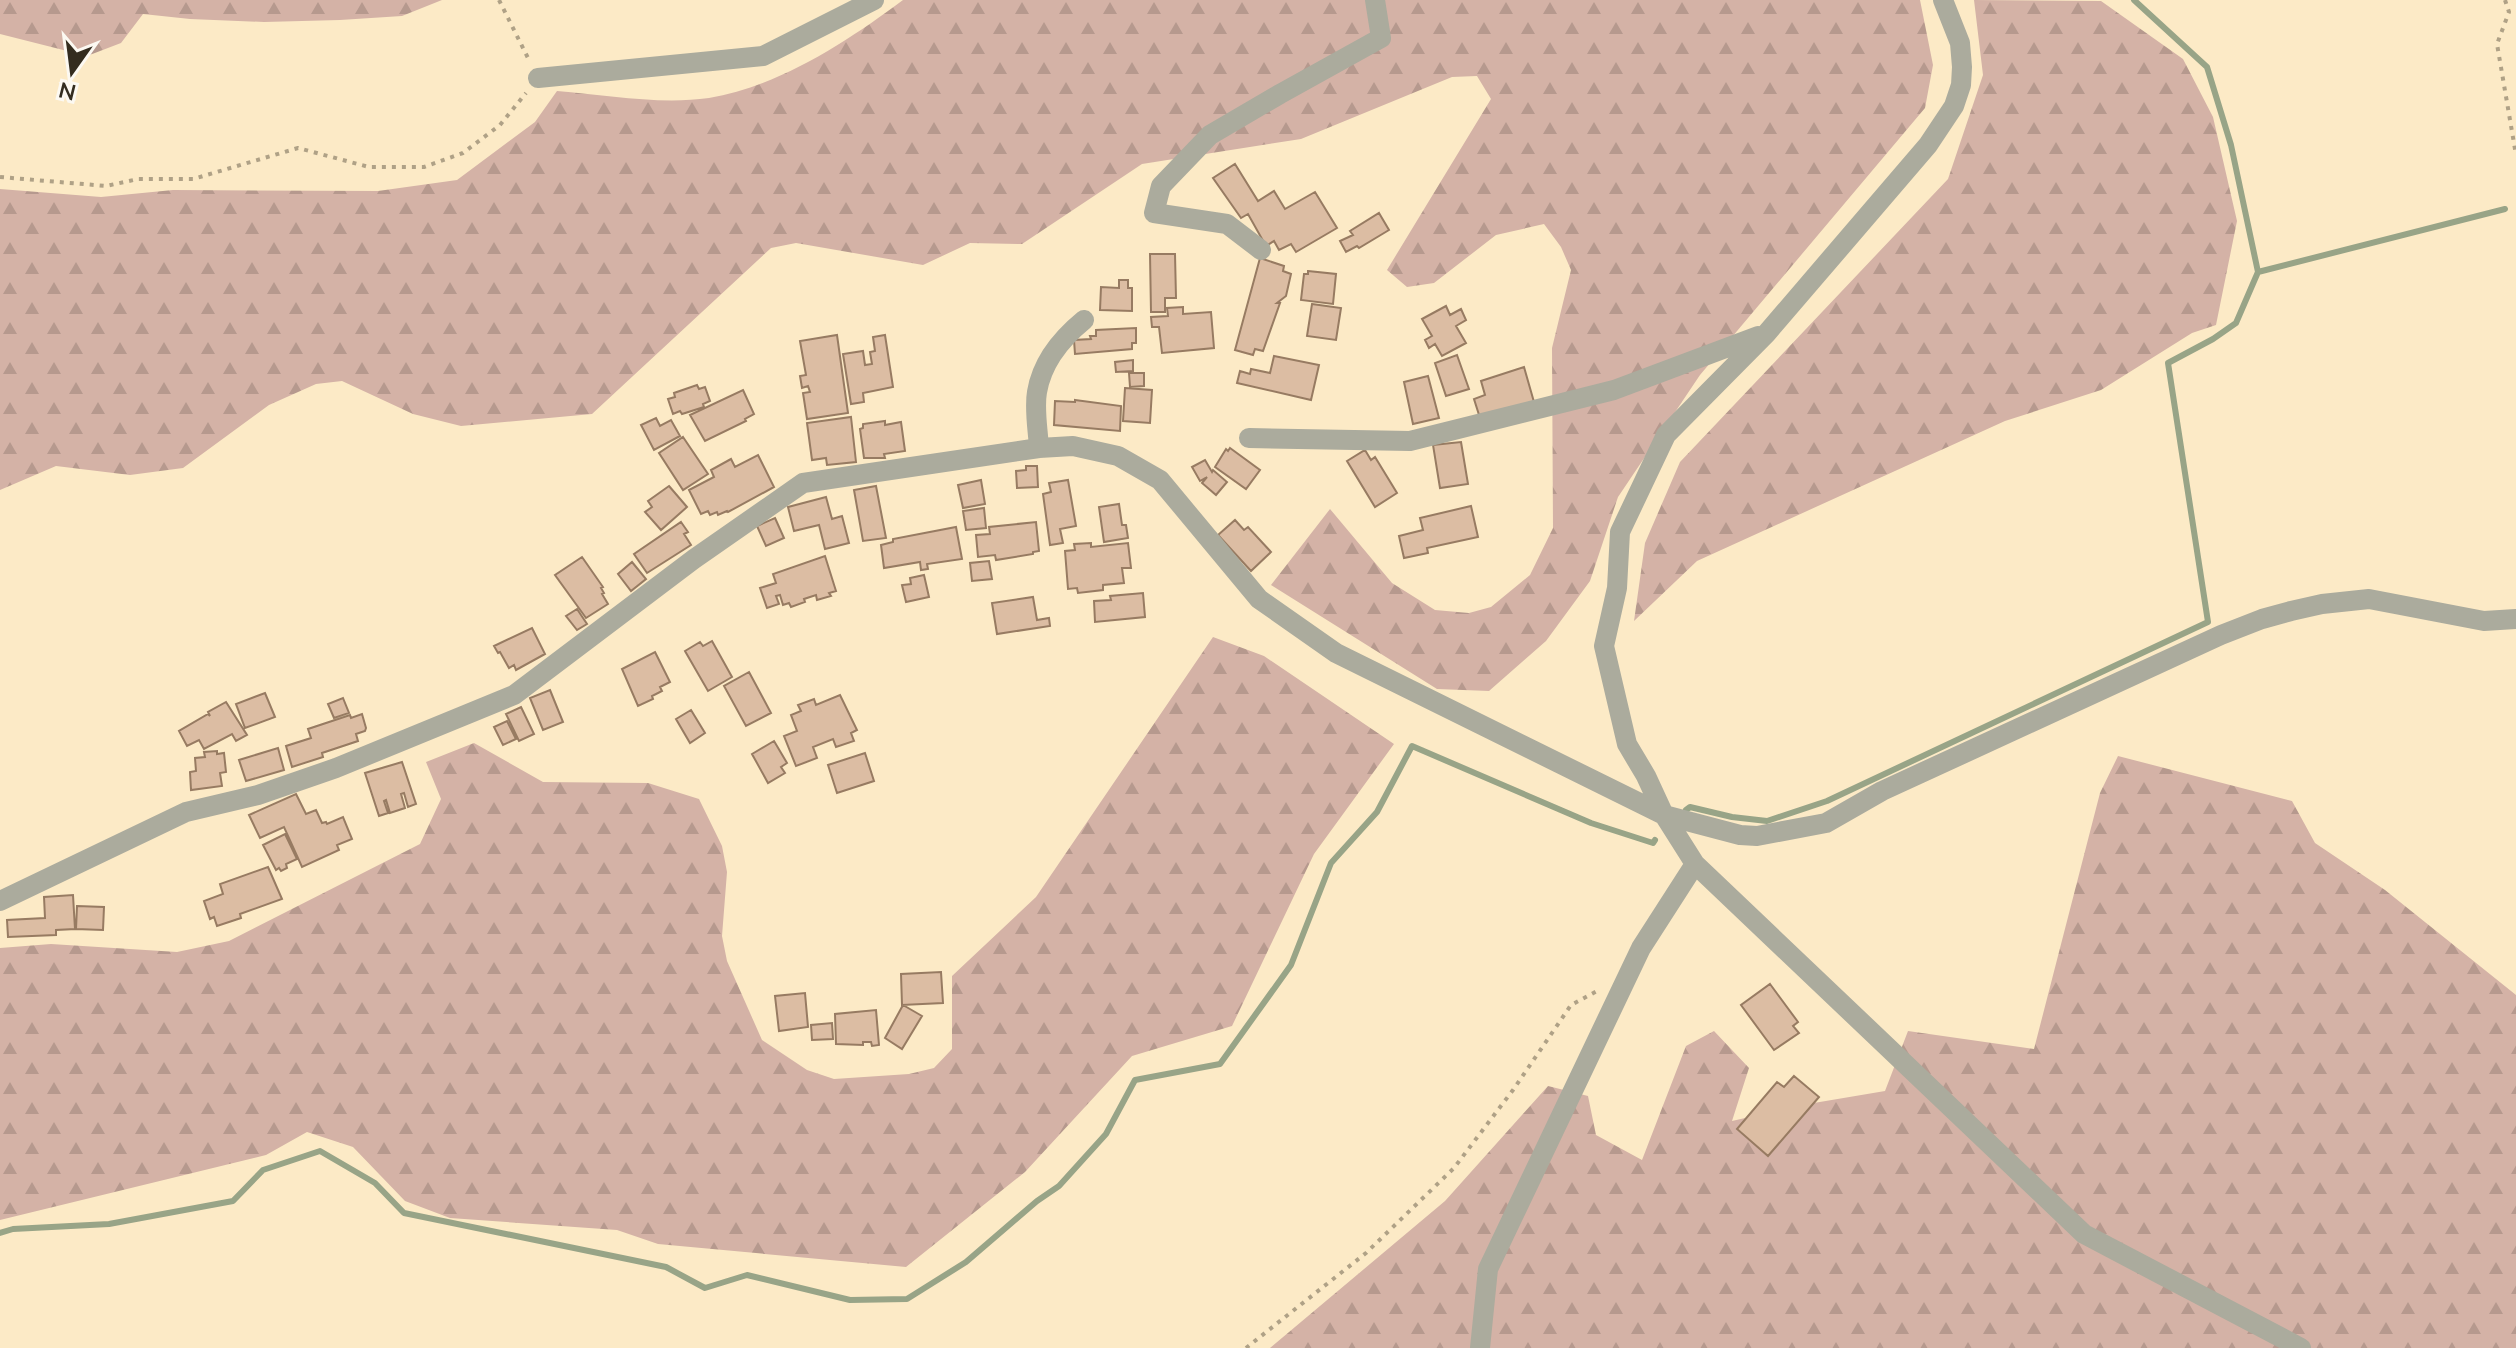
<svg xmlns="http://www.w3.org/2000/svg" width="2516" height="1348" viewBox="0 0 2516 1348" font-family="Mulish,sans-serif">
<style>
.forest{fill:url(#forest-firs)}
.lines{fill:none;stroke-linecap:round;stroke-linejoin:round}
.stream{stroke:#98a487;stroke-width:6}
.building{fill:#dcbda3;stroke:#977b62;stroke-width:2}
.path{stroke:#afa186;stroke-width:4;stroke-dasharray:4 6;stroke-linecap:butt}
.minor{stroke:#abab9d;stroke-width:20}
</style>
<defs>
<pattern id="forest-firs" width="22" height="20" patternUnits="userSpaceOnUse" patternTransform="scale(2)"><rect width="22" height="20" fill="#d4b2a6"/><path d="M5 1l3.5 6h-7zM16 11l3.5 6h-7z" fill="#b6998e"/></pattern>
</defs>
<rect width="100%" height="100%" fill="#fceac6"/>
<path class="forest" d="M0,0h442l-40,16 -62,4 -76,2 -74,-3 -47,-5 -22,29 -34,13 -87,-22z
M903,0h1017l13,65 -8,43 -225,267 -82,122 -28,84 -44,60 -57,50 -52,-2 -166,-104 59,-76 62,74 43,27 34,3 22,-6 39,-32 23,-47 -1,-180 19,-78 -10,-23 -17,-23 -48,11 -62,48 -27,4 -20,-17 104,-171 -14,-23 -25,1 -151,62 -159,25 -120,80 -52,-1 -47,22 -127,-22 -25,5 -179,166 -131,12 -48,-12 -71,-33 -26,3 -47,21 -86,63 -53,7 -74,-9 -56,24v-301l101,8 72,-7 205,1 79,-11 78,-58 22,-31c49,4 103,14 152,7 69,-11 139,-57 194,-98z
M1974,0l127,1 82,58 30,58 24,104 -21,104 -24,8 -91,57 -96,31 -308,140 -63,60 11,-78 35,-81 268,-283 35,-104z
M1213,637l51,19 130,88 -80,110 -82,172 -100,30 -107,116 -119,95 -248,-23 -41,-14 -167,-12 -45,-17 -52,-54 -46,-15 -41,23 -266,65v-272l51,-4 126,8 52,-11 191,-97 21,-45 -15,-37 48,-19 69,39 105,1 51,16 23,47 5,26 -5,64 5,25 35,79 45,30 27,9 75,-5 25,-6 18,-19v-73l84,-79z
M2118,756l174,45 23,42 70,47 131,105v353h-1246l175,-147 103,-115 40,10 8,39 46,25 44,-114 28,-15 35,37 -17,53 70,-16 83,-14 23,-60 126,18 66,-256z"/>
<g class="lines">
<path class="stream" d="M2258,272l247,-63
M1686,810l4,-3 42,10 35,4 60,-20 381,-179 -40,-259 45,-24 23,-16 22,-51 -27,-127 -24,-78 -73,-67
M0,1233l13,-4 96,-5 124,-23 30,-31 57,-19 55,32 29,30 262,54 39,21 42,-13 103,25 57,-1 59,-37 71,-61 22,-15 47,-52 29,-54 85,-16 71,-99 40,-102 46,-51 35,-66 179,77 62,20 2,-3"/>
</g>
<path class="building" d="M1235,164l23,37 16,-10 11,18 30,-17 22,36 -41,24 -5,-8 -12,6 -5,-9 -8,5 -18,-32 -7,4 -28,-40z
M1379,213l10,17 -30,18 -2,-2 -11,6 -6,-11 13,-6 -3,-4z
M1150,254h25l1,44h-11v14h-14z
M1260,258l24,8 -1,5 8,3 -5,22 -9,7h3l-17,48 -8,-2 -2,6 -18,-5z
M1308,271l28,3 -3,30 -32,-4 3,-26h4z
M1119,280h9v8h4v23l-32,-1 1,-23 18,1z
M1312,304l29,4 -5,32 -29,-4z
M1446,306l4,9 11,-6 5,11 -10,6 10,17 -24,13 -7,-12 -6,4 -4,-8 7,-4 -10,-17z
M1183,307v7l28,-2 3,36 -52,5 -3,-26h-7l-1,-10 17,-1 -1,-8z
M1136,328v15h-4v6l-57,5 -1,-14 17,-1 -1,-3h6v-6z
M837,335l11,78 -41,6 -4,-26 7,-1 -2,-6 -6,2 -2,-12 6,-1 -6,-34z
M885,335l8,52 -30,6 1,9 -13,2 -8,-50 20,-3 2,14 7,-1 -2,-12 5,-1 -2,-14z
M1457,355l12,34 -23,7 -11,-33z
M1274,356l45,9 -8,35 -74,-17 3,-12 10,3 1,-5 19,4z
M1133,360v11l-17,1 -1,-10z
M1524,367l10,35 -54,16 -6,-19 11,-4 -4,-14z
M1129,373h15v13l-14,1z
M1428,376l11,42 -26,6 -9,-42z
M697,385l2,4 6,-2 5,14 -7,3 1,3 -22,7 -2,-3 -7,3 -5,-15 7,-2 -1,-4z
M1125,388l27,2 -2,33 -27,-2z
M743,390l11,24 -9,5 1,2 -41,20 -15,-26z
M1075,400l46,6 -1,25 -66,-6 1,-24 20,1z
M851,417l5,45 -29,3 -1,-7 -14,2 -5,-37z
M656,418l4,8 11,-6 9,16 -26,14 -13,-25z
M885,421v4l16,-3 4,29 -21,3 1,4h-21l-4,-29 3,-1v-4z
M683,437l25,37 -25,16 -24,-37z
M1461,442l7,42 -28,4 -7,-43z
M1230,448l30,22 -14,19 -31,-22 11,-18 2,2z
M1365,450l6,10 4,-3 22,36 -22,14 -28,-46z
M758,455l16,32 -46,25 -1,-1 -9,4 -1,-3 -7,3 -2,-4 -7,3 -12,-24 25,-13 -3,-7 20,-11 4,8z
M1205,460l7,12 1,-2 14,12 -11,13 -14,-12 5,-6 -7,4 -8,-14z
M1026,466h11l1,21 -21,1 -1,-17 10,-1z
M981,480l4,24 -22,4 -5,-23z
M1068,480l8,46 -16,3 3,14 -13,2 -7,-51 8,-2 -2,-9z
M669,486l18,21 -26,23 -16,-18 7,-5 -4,-6z
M876,486l10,52 -23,3 -9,-51z
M826,497l6,22 10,-3 7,27 -24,6 -6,-24 -25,6 -6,-24z
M1119,504l3,21h4l2,13 -24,4 -5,-35z
M1471,506l7,31 -51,11 1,5 -24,5 -5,-22 24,-6 -3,-12z
M984,508l2,20 -20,2 -3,-19z
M775,518l9,20 -18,8 -9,-20z
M1235,520l9,10 4,-3 23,25 -20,19 -33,-36z
M681,522l7,10 -4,2 7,11 -44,28 -13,-19z
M1036,522l3,29 -6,1v2l-37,6 -1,-5 -17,2 -2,-22 14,-1 -1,-7z
M956,527l6,32 -35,5 1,5 -7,1 -1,-8 -36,6 -3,-23 12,-3v-3z
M1091,543v4l37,-4 3,25h-9l2,15 -21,2v5l-25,3 -1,-5 -9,1 -3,-38 10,-1 -1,-6z
M825,556l11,35 -7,2 2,3 -14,4 -1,-5 -12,4 1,3 -14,5 -2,-4 -6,2 -3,-10 -4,1 3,8 -12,4 -7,-20 16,-5 -3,-9z
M582,557l21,30 -2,1 3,5 -2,1 6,10 -22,14 -31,-43z
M989,561l3,18 -20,2 -2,-18z
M632,562l14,17 -15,12 -13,-17z
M924,575l5,22 -23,5 -4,-17 9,-1 -1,-6z
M1143,593l2,24 -50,5 -1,-21 17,-1 -1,-4z
M1033,597l4,23 12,-2 1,8 -53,8 -5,-31z
M577,609l10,15 -10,6 -11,-14z
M532,628l13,26 -29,16 -2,-5 -5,3 -9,-16 -2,1 -4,-7z
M712,641l20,36 -24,14 -23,-40 15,-9 3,4z
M655,652l15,30 -10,5 2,4 -10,5 1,3 -15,7 -16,-37z
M749,672l22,41 -25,13 -22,-40z
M550,690l13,32 -20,8 -13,-32z
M265,693l10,24 -30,11 -9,-24z
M840,695l17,35 -6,3 3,8 -18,6 -3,-8 -20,8 4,11 -21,8 -12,-30 13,-5 -6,-16 10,-4 -3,-6 16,-6 2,6z
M343,698l6,15 -15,5 -6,-14z
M226,702l21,33 -11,6 -4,-7 -28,15 -5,-9 -12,6 -8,-15 29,-17 2,2 -2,-4z
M521,707l13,27 -15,7 -13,-27z
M691,710l14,23 -15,10 -14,-24z
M362,714l4,14 -1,3 -9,3 2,7 -36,12 1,4 -31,10 -6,-21 25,-8 -3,-9 42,-14 1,3z
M507,721l9,18 -13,6 -9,-18z
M774,741l13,22 -6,4 4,6 -17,10 -16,-29z
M278,748l6,22 -38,11 -7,-21z
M217,751v3l7,-1 2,19 -6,1 2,13 -31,4 -1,-18 6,-1 -1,-13 10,-1 -1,-5z
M865,753l9,28 -37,12 -9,-28z
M402,762l14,42 -8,3 -4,-14 -3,1 4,14 -15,5 -4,-13 -2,1 4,12 -9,3 -14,-43z
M296,794l10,20 10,-4 6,13 4,-1 1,2 16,-7 9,22 -15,6 2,5 -37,17 -18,-40 -24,11 -11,-23z
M285,834l12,25 -11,5 1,4 -6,3 -2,-3 -3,2 -13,-25z
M268,867l14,32 -42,15 1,4 -24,8 -3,-9 -4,2 -6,-18 19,-7 -3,-10z
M73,895l2,34 -19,1v5l-48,2 -1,-17 38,-2 -1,-21z
M77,906l27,1 -1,23 -27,-1z
M941,972l2,31 -41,2 -1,-31z
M1770,984l28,38 -5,4 6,7 -25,17 -33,-45z
M805,993l3,34 -29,4 -4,-35z
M903,1005l19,11 -20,33 -17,-11z
M876,1010l3,35 -7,1 -1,-4h-8v3l-27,-1 -1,-30z
M832,1023l1,16 -21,1 -1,-15z
M1794,1076l25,21 -51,59 -31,-27 40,-47 7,5z"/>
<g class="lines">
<path class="path" d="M499,0l31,62
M2505,0l4,12 -12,32 19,111
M0,177l106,9 32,-7h55l105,-31 71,19h55l39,-14 37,-28 26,-32
M1246,1348l120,-95 88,-85 59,-78 58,-85 28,-15"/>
<path class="minor" d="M1943,0l17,43 2,24 -1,18 -7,21 -26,39 -162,189 -100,101 -46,97 -3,56 -13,58 23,98 19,32 18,39 31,49 389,370 217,114
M538,78l225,-22 111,-56
M1261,250l-34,-26 -73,-11 7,-27 49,-51 70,-41 101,-56 -6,-38
M1249,438l161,3 204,-51 144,-54
M1039,448c-1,-18 -5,-39 -2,-56 5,-30 25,-54 47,-72
M0,901l186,-89 72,-17 78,-27 178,-73 180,-136 109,-76 236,-35 34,-2 45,10 42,24 99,119 77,54 328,162 76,20 17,1 69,-13 56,-32 339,-156 41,-16 29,-8 31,-7 47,-5 115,22 32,-2
M1480,1348l8,-79 153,-321 54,-84"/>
</g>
<g transform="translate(72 72) rotate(194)" stroke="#fcf9f2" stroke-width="6" paint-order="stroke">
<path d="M0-6L14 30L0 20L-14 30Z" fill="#332c1f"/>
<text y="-12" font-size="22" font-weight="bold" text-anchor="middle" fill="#332c1f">N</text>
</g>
</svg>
